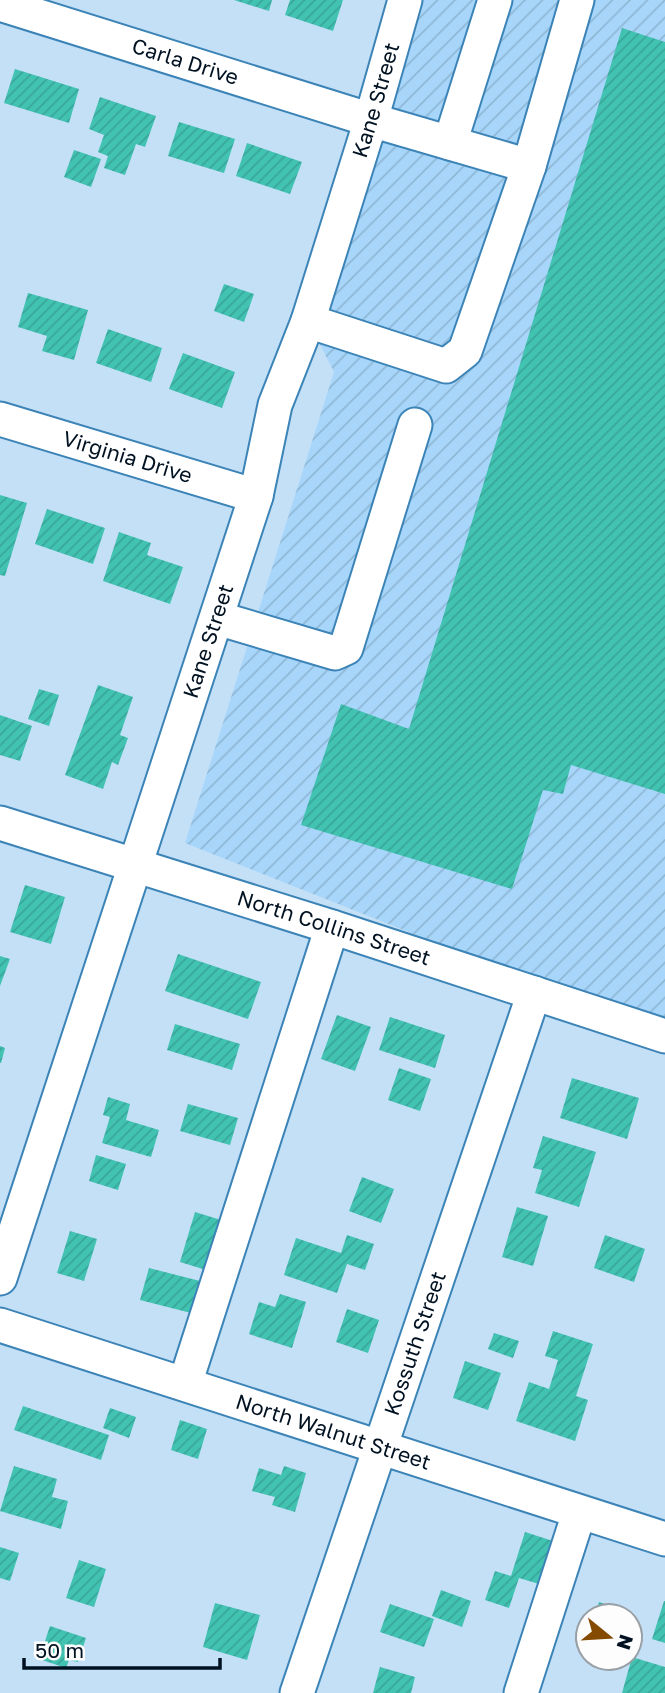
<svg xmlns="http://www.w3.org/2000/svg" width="665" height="1693" viewBox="0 0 665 1693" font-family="'Golos Text',sans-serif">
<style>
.industrial{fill:url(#industrial-furrows)}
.building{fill:url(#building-hatch)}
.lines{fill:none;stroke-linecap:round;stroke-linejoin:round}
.minor-casing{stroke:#3c84b7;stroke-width:37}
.minor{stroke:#fff;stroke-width:33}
.labels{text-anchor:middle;stroke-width:6;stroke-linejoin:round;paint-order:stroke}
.street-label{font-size:21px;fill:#001121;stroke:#fdfdfd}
</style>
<defs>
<pattern id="industrial-furrows" width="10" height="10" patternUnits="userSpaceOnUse" patternTransform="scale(1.75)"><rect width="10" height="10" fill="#a8d6fa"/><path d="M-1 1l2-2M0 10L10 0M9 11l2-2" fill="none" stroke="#8fb7d6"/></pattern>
<pattern id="building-hatch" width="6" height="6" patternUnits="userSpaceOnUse" patternTransform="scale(1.75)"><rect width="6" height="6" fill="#42c3b2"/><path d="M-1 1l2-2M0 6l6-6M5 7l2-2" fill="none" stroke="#38a699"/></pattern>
</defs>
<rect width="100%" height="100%" fill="#c4e0f7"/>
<path class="industrial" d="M407,0h258v1034l-480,-191 149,-471 -26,-51z"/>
<path class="building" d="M234,0h38l-3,11z
M290,0h53l-10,31 -48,-16z
M622,28l43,14v752l-94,-29 -8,29 -20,-4 -31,99 -211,-64 40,-121 68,25z
M15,69l64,20 -10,34 -65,-20z
M100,97l56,19 -11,31 -9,-3 -11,31 -21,-7 4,-12 -10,-4 6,-17 -15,-6z
M179,122l56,17 -11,34 -56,-17z
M247,143l55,19 -12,32 -54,-18z
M74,150l27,9 -10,28 -27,-10z
M224,284l30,10 -10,28 -30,-11z
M28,293l60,17 -14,50 -32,-9 5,-15 -29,-9z
M108,329l54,19 -11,34 -55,-19z
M183,353l52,19 -13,36 -53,-19z
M0,495l27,8 -22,73 -5,-1z
M47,509l58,19 -12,36 -58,-20z
M119,532l32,11 -4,12 36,12 -13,37 -67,-23z
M98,685l35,12 -13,38 8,3 -10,27 -6,-3 -9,27 -38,-14z
M39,689l20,6 -10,31 -21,-7z
M0,715l32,11 -12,35 -20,-6z
M25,885l40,12 -14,47 -41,-12z
M178,954l83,28 -13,37 -83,-28z
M0,956l10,3 -10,27z
M337,1015l34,12 -16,44 -34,-12z
M390,1017l55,18 -10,33 -56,-18z
M175,1024l65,20 -8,26 -65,-20z
M0,1046l5,2 -4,15h-1z
M399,1068l32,11 -11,32 -32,-11z
M572,1078l67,20 -12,41 -67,-21z
M108,1097l22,7 -4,16 33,10 -8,27 -49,-14 8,-26 -7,-2z
M188,1104l50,14 -8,27 -50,-14z
M543,1136l53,16 -17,55 -44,-14 7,-23 -9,-2z
M96,1155l30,9 -8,26 -29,-9z
M362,1177l32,12 -13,34 -32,-12z
M517,1207l31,9 -15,50 -31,-9z
M195,1212l26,8 -15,50 -26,-8z
M70,1231l27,8 -13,42 -27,-8z
M347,1235l27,9 -9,26 -18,-6 -10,29 -53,-18 12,-37 45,15z
M605,1235l40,14 -11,33 -40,-14z
M149,1268l51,13 -9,32 -51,-13z
M280,1294l26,8 -14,46 -43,-14 10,-32 16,5z
M347,1309l32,11 -11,33 -32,-11z
M553,1331l40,13 -17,52 12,4 -13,41 -59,-20 13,-39 20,7 9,-29 -13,-4z
M494,1333l25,8 -6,17 -25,-9z
M465,1361l36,12 -13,37 -35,-12z
M23,1406l86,29 -8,25 -87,-30z
M110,1408l26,9 -7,21 -26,-10z
M180,1420l27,9 -9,30 -27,-9z
M14,1466l43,13 -5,18 16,4 -7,28 -61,-18z
M284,1466l22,7 -11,39 -23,-7 3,-8 -23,-6 7,-23 22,7z
M525,1532l28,9 -14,43 -20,-6 -10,30 -24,-8 10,-29 16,5z
M0,1547l19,6 -9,28 -10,-3z
M79,1560l27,9 -12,38 -28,-9z
M441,1590l30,11 -9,26 -30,-11z
M664,1601h1v42l-13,-4z
M599,1602l30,10 -1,4h-34z
M215,1603l45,12 -13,45 -44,-13z
M390,1604l44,15 -10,28 -44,-15z
M50,1626l36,12 -8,24 -9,-2 -3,8 -27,-9z
M632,1657l33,10v26h-43z
M380,1667l35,10 -4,16h-38z"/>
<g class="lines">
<defs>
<g id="minor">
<path id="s1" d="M0,4l371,116 158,46"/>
<path d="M450,143l45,-143"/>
<path d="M308,321l138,45 19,-15 64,-185 48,-166"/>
<path id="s2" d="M0,419l256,77"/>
<path d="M217,618l118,35 11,-5 69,-223"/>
<path id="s3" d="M0,823l332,104 333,109"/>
<path id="s4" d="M0,1278l256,-782 19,-91 33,-84 63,-201 34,-120"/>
<path id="s5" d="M0,1325l665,214"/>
<path d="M185,1384l147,-457"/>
<path id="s6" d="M297,1693l237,-700"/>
<path d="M521,1693l58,-180"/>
</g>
</defs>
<use href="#minor" class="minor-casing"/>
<use href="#minor" class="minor"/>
</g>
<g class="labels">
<g class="street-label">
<text dy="7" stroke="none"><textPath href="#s1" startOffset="194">Carla Drive</textPath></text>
<text dy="7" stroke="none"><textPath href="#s4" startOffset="1237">Kane Street</textPath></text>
<text dy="7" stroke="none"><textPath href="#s2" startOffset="133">Virginia Drive</textPath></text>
<text dy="7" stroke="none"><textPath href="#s4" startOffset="670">Kane Street</textPath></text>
<text dy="7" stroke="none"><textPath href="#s3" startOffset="350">North Collins Street</textPath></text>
<text dy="7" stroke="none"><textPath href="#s6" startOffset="369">Kossuth Street</textPath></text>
<text dy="7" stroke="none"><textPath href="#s5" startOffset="350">North Walnut Street</textPath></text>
</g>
</g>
<g transform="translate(609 1637) rotate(108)"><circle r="33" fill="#fdfdfd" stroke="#989fa5" stroke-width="2"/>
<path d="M0-5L12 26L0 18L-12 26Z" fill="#834a00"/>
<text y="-10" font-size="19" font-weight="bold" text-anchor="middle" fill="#001121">N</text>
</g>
<path d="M24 1658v10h196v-10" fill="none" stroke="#001121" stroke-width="3.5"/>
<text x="35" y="1658" font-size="21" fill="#001121" stroke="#fdfdfd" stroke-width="5" paint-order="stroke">50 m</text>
</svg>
